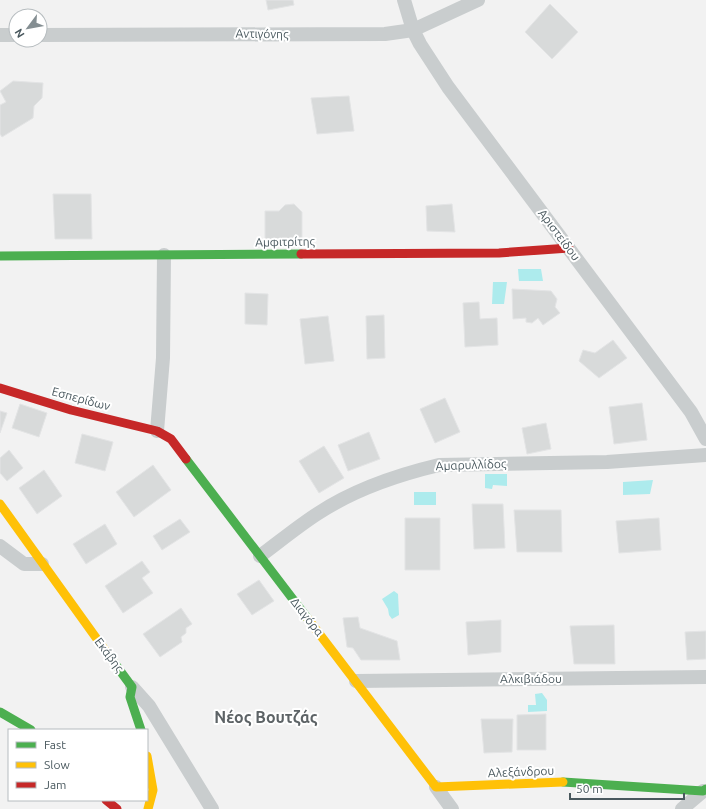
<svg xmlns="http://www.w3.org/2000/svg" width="706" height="809" viewBox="0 0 706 809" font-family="Ubuntu,sans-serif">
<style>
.water{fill:#adebed}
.building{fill:#d8dada;stroke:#e3e4e5}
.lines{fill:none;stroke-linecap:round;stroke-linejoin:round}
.street{stroke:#c9cdce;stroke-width:14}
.fast{stroke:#4caf50;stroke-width:9}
.slow{stroke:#ffc107;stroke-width:9}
.jam{stroke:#c62828;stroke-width:9}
.labels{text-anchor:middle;stroke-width:4;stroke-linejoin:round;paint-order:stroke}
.street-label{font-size:12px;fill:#49585e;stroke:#fff}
.district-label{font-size:16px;font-weight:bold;fill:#5d6366;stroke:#fff}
</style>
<rect width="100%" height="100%" fill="#f2f2f2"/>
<path class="water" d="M518,269h23l2,12h-24z
M493,282h14l-3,22h-12z
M485,474h22v12l-14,-1 -1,4 -7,-1z
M653,480l-3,14 -27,1v-13z
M414,492h22v13h-22z
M394,591l4,3 1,21 -7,4 -3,-4 -1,-6 -6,-10z
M542,693l5,7v11l-19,1v-7h8l-1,-11z"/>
<path class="building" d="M266,0h27l1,5 -26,5z
M550,4l28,28 -26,27 -27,-27z
M13,81l30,2 -1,15 -8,8 -1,12 -31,19 -2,-3v-29l6,-3 -6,-11z
M349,96l5,35 -37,3 -6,-36z
M53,194h38l1,45h-37z
M294,204l8,8v30l-37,1v-32h14l6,-6z
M452,204l3,28 -28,-1 -1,-25z
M512,289l39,2 6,8 -2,8 5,6 -17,12 -5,-7 -6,5 -6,-1v-4l-13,1z
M245,293l23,1 -1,31 -22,-1z
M479,302l1,17 17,-1 1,27 -33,2 -2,-44z
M384,315l1,43 -18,1 -1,-43z
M328,316l6,45 -29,3 -5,-45z
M613,340l14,18 -28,20 -20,-17 4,-11 12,3z
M445,398l15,34 -25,11 -15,-34z
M642,403l5,37 -33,4 -5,-37z
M20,404l27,9 -8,24 -27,-9z
M0,411l7,2 -7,20z
M546,423l5,26 -24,5 -5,-26z
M369,432l11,27 -32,12 -10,-26z
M82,434l31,8 -8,29 -30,-8z
M324,446l20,32 -25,15 -20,-32z
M9,450l14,18 -16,13 -7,-8v-15z
M153,465l18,25 -37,27 -18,-25z
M44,470l18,26 -25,18 -18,-26z
M472,504h31l2,44 -31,1z
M514,510h47l1,42h-45z
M405,518h35v52h-35z
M659,518l2,32 -42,3 -3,-32z
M180,519l10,13 -28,18 -9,-14z
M105,524l12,20 -31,20 -13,-20z
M142,561l8,11 -8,6 11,15 -30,20 -18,-27z
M259,580l15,21 -22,14 -15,-21z
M181,608l11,16 -6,4v5l-5,4 1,5 -22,15 -17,-23z
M358,617l2,11 37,13 3,19h-39l-8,-12 -6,-1 -4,-29z
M501,620v32l-33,3 -2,-33z
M614,625l1,39h-41l-4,-38z
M706,631v28l-19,1 -2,-28z
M546,714v36h-29v-35z
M481,719h32l-1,33 -28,1z"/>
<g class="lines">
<path class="street" d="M404,0l9,30 7,14 28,43 243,325 15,27
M0,35h16
M40,35l345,-1 28,-4 65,-30
M157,431l6,-73 1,-103
M0,546l24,18h18
M260,556c19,-14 37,-29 57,-42 36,-24 80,-39 122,-49l168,-3 99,-7
M356,681l350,-4
M132,687l17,19 63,103
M436,787l16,22
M682,809l21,-18"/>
<path class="fast" d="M0,256l301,-2
M186,459l122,160
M107,653l25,34 -2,10 11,33
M0,712l31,18
M563,782l140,9 3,-2"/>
<path class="slow" d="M0,504l107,149
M308,619l128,168 127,-5
M147,756l6,34 -5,19"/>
<path class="jam" d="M301,254l198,-1 70,-5
M0,388l71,22 86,21 14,8 15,20
M106,800l11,9"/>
</g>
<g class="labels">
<g class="street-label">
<text transform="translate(262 34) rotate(1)" y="4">Αντιγόνης</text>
<text transform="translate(559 235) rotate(53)" y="4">Αριστείδου</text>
<text transform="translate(285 242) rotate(-1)" y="4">Αμφιτρίτης</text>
<text transform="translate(81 399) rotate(15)" y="4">Εσπερίδων</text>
<text transform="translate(471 465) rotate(-2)" y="4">Αμαρυλλίδος</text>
<text transform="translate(307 617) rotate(52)" y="4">Διαγόρα</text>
<text transform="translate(109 655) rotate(53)" y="4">Εκάβης</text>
<text x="531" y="683">Αλκιβιάδου</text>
<text transform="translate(521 772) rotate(-2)" y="4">Αλεξάνδρου</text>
</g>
<g class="district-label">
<text x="266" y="723">Νέος Βουτζάς</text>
</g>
</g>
<rect x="8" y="729" width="140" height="72" fill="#ffffff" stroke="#b6bcbf"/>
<rect x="16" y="742" width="20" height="6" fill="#4caf50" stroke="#b6bcbf"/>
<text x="44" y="749" font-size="12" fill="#49585e">Fast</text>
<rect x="16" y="762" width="20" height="6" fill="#ffc107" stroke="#b6bcbf"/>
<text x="44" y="769" font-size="12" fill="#49585e">Slow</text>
<rect x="16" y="782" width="20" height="6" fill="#c62828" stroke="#b6bcbf"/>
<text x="44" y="789" font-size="12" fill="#49585e">Jam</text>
<g transform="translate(28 28) rotate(238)"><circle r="19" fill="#ffffff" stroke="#b6bcbf"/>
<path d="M0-3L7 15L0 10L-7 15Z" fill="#848e92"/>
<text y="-6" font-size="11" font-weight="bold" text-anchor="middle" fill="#49585e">N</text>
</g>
<path d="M570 793v6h114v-6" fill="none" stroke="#49585e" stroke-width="2"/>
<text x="576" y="793" font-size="12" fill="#49585e" stroke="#ffffff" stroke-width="3" paint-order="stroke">50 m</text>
</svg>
